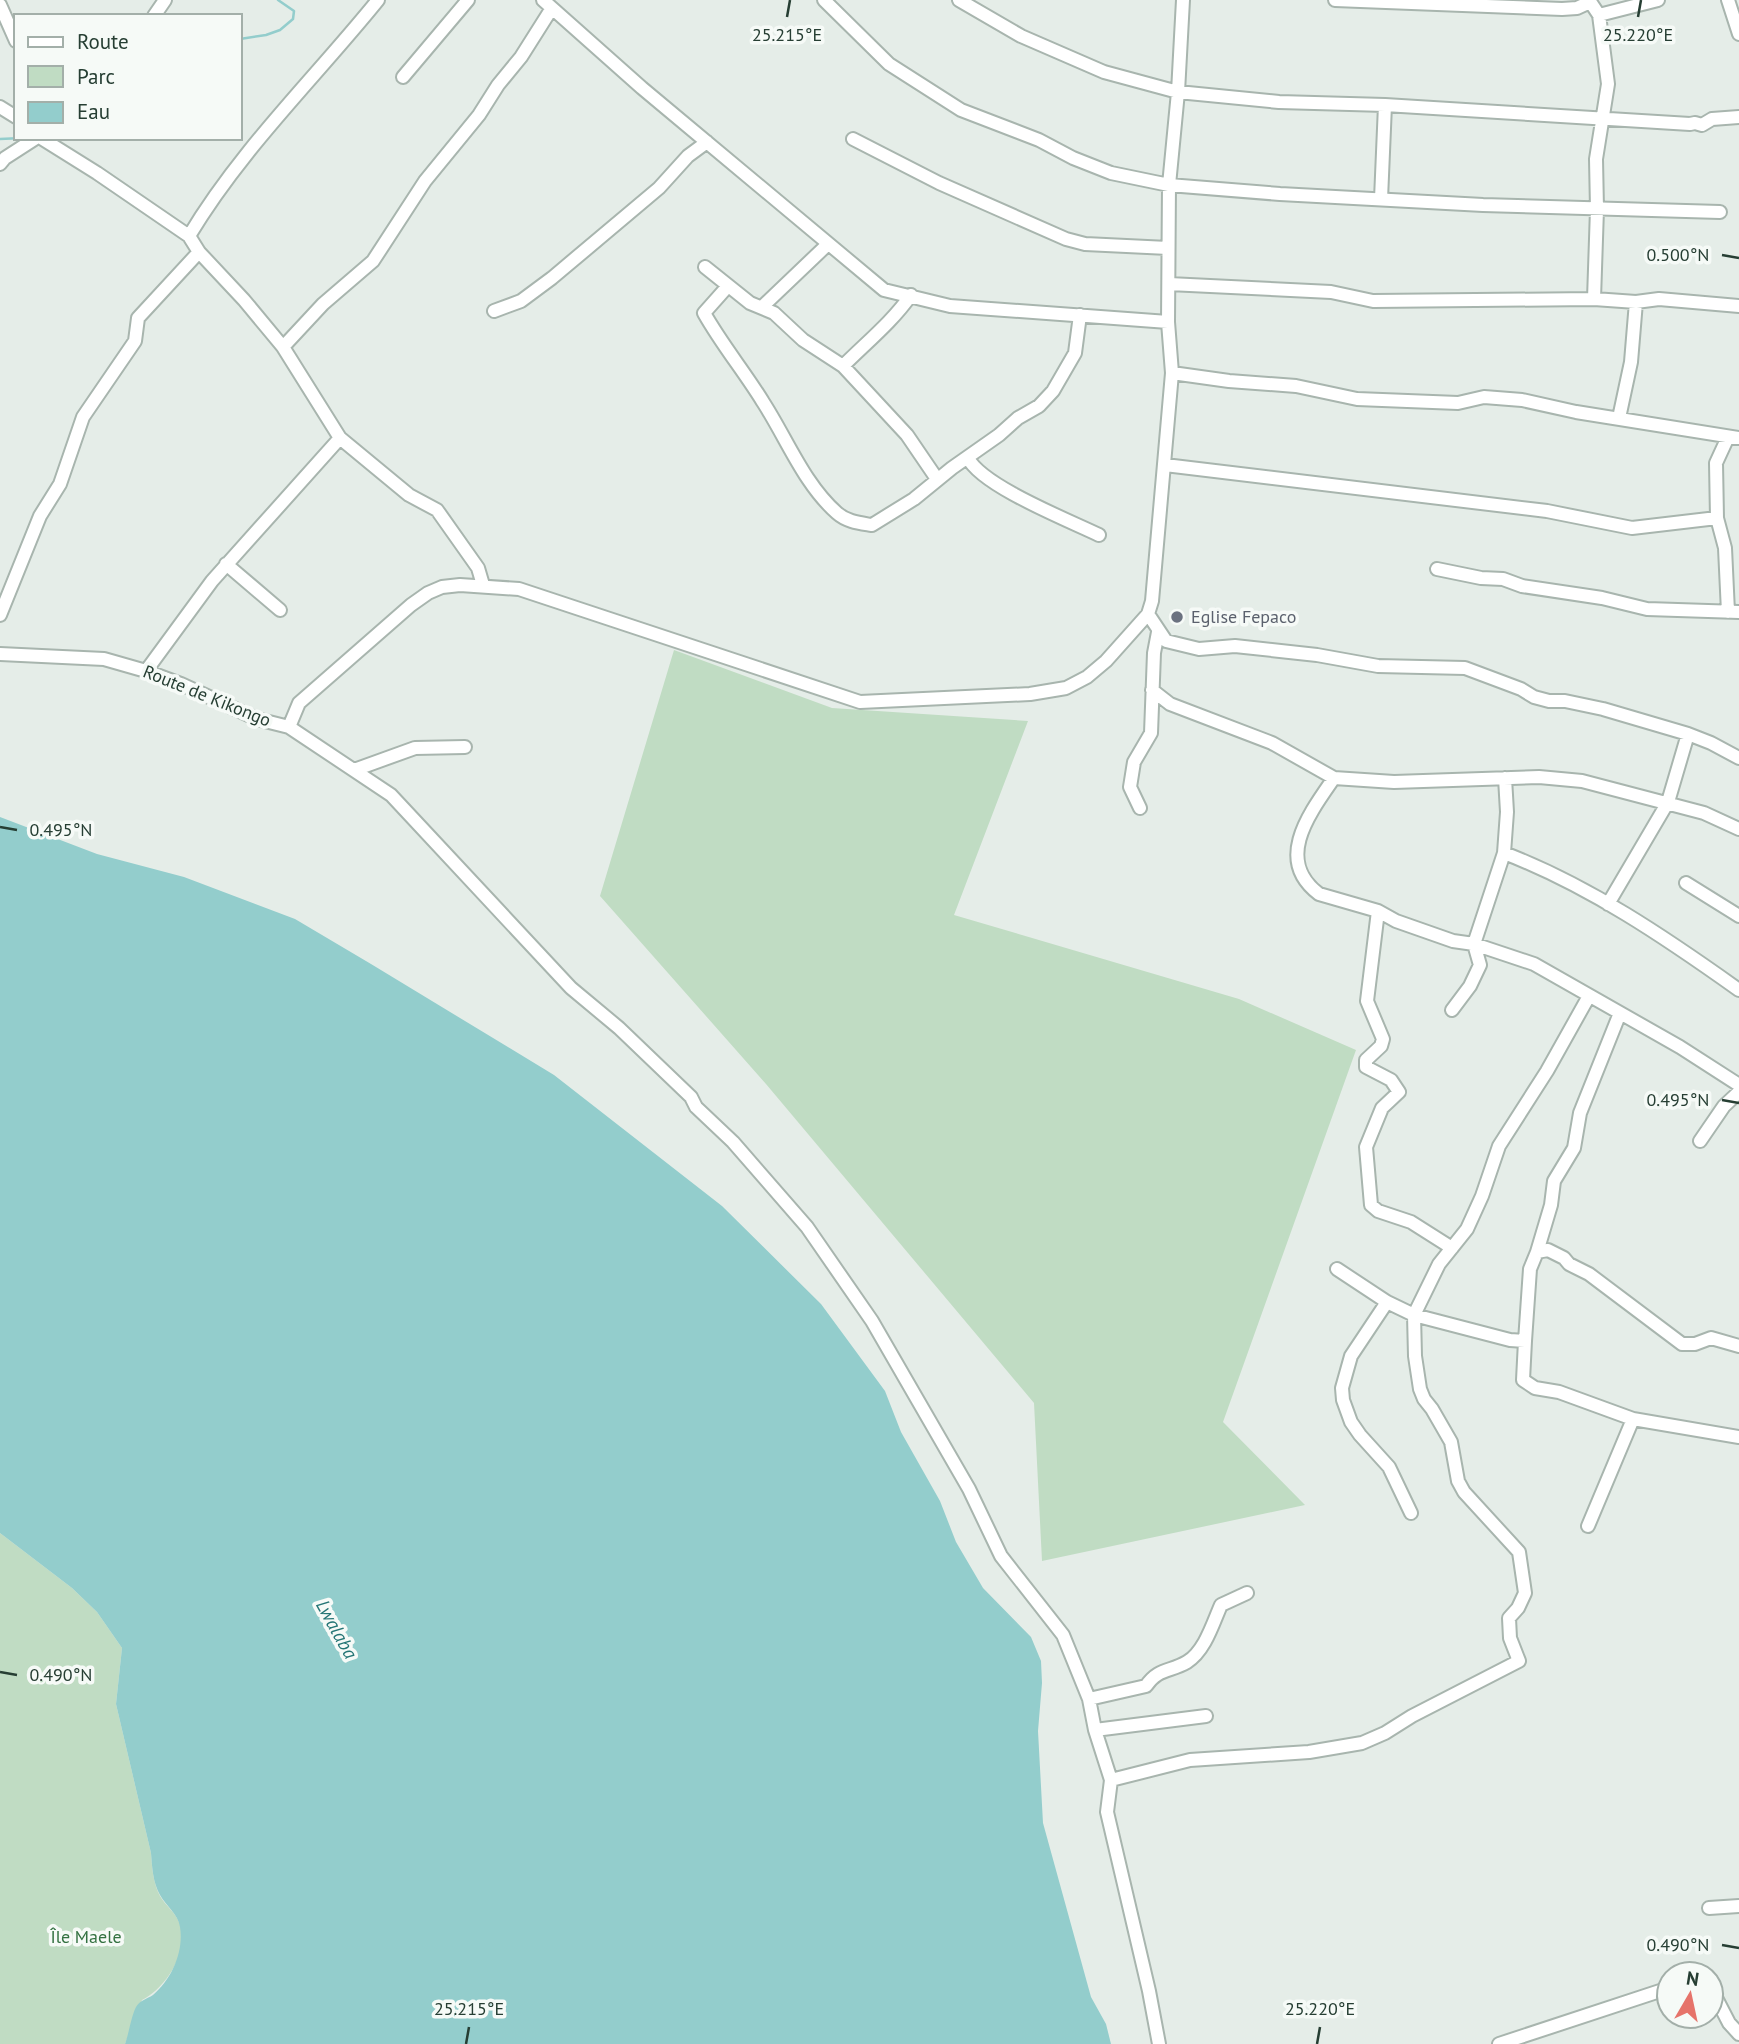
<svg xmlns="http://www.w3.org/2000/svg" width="1739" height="2044" viewBox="0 0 1739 2044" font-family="'PT Sans',sans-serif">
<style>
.green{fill:#c0dcc3}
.water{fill:#93cdcc}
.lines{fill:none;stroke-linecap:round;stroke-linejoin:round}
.stream{stroke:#93cdcc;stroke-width:2.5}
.street-casing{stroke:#a8b5ae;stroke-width:16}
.street{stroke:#fff;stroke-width:12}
.ticks{fill:none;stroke:#263e33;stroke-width:2.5}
.worship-dot{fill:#6b7280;stroke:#f6faf7;stroke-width:2.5}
.labels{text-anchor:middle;stroke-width:7;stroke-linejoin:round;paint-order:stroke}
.worship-label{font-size:18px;fill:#5b616d;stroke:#f6faf7;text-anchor:start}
.street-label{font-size:18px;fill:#263e33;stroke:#f6faf7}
.park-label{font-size:18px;fill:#337141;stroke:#f6faf7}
.water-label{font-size:19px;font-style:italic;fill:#247575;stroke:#f6faf7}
.ticks-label{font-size:18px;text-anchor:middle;fill:#263e33;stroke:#f6faf7;stroke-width:7;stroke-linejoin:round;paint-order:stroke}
</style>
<rect width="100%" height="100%" fill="#e5ede8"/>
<path class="green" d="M674,650l158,58 196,13 -74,194 285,84 117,51 -133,372 82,83 -263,56 -8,-158 -268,-319 -166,-188z
M0,1533l72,55 25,24 25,36 -6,56 35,149c1,14 2,30 9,43 5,9 15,16 19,26 12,28 -13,66 -37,78l-17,44h-125z"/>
<path class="water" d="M0,817l97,37 87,23 111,42 76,45 183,111 168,131 99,98 64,87 16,41 39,69 16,41 27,46 48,49 10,24 1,22 -4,48 5,92 48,174 15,27 5,20h-986c4,-11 6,-27 11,-37 4,-7 11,-8 17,-12 19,-16 31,-44 27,-68 -2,-13 -14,-21 -20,-32 -7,-12 -8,-28 -9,-42l-35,-149 6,-56 -25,-36 -25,-24 -72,-55z"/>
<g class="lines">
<path class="stream" d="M240,39l26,-4 14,-5 13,-11 1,-8 -16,-11
M0,139l22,-1"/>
<defs>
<path id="street" d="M543,0l99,88 242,202 66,16 218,16
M824,0l65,64 72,46 78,30 34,18 38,15 58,12 111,9 203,11 237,7
M959,0l62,36 83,36 74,20 101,10 106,3 305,19 5,-1 7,2 10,-6 27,-2
M1335,0l227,9 15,-1 13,-6
M1589,0l10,15 9,69 -12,75 1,50 -3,90
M1728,0l11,34
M0,5l16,36
M1599,15l59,-15
M154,16l11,-16
M403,77l65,-77
M0,107l16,10
M41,138l56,35 92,63 10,16 45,48 39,47 57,91 69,57 28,15 41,58 5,17
M853,139l86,44 127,56 19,5 83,4
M0,164l5,-6 31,-20
M1381,199l4,-94
M189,236c52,-87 126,-158 189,-236
M705,267l45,36 24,10 29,27 40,26 64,69 30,44
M1169,284l162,8 42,9 221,-2 42,3 23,-3 80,7
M728,286l-24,27c18,32 40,58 59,89 24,37 41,82 74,111 10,9 23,10 35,12l42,-26 38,-31 47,-33 19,-17 21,-12 14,-15 22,-38 5,-38
M762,307l66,-63
M494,311l27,-10 31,-23 107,-90 29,-32 19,-14
M283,347l40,-43 50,-43 52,-80 54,-66 19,-30 23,-28 31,-49
M843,366c24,-24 49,-44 68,-71
M1172,373l57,8 67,5 61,13 101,4 26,-6 38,3 54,12 163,26
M1619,418l12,-56 5,-60
M968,458c14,28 100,62 131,77
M1165,465l382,46 85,17 85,-10
M226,564l54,46
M1437,569l44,9 22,1 19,7 80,12 45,11 92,3
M1728,612l-3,-64 -8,-30 -1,-55 12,-26
M1148,614l18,27 33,8 36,-3 82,9 61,11 87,2 56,21 13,8 15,4h16l38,8 85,25 23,9 28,15
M0,615l40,-99 20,-32 23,-67 52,-76 3,-23 61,-66
M0,654l104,5 42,12 35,13 76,35 32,8 102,68 180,193 48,40 72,69 5,10 37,35 74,85 65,94 97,168 32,67 62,79 26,64 6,31 16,50 -4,32 42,179 10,53
M146,671l66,-90 128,-143
M1152,690l18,14 102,39 62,35 60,4 145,-5 43,4 122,32 35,16
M289,727l10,-24 112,-98 17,-12 14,-6 18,-2 59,4 341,113 170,-8 36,-6 21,-11 19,-16 42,-47 4,-13 20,-228 -4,-51 1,-137 9,-93 5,-92
M354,770l61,-22 50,-1
M1334,778c-25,36 -60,82 -15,116l59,17 18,10 57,20 21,3 60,20 146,83 59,38
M1140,808l-10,-21 4,-25 17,-29 3,-80 4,-21
M1504,853c84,32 162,85 235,137
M1686,883l53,33
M1608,904l60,-102 20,-68
M1378,911l-11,90 16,38 -2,7 -15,14v7l25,13 8,12 -17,16 -16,39 5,58 7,6 33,11 41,26
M1452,1010l18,-24 10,-21 -6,-21 30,-91 3,-41 -2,-34
M1700,1141l24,-35 15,-14
M1537,1252l11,-2 16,8 5,6 20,10 93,70h13l16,-6 28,8
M1337,1269l50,33 27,13 96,25 15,1 -2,39 12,8 24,4 74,27 106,18
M1387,1302l-36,54 -9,32 1,12 8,22 9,13 29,32 22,46
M1525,1341l5,-72 7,-17 14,-47 3,-24 20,-33 6,-35 40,-100
M1588,1526l45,-107
M1089,1699l57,-13c12,-18 24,-14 41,-24 18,-11 26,-39 34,-57l26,-12
M1095,1730l111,-14
M1111,1780l79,-20 119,-8 53,-9 23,-10 27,-17 107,-55 -9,-23 -1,-20 9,-10 7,-15 -6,-41 -55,-60 -6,-11 -7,-39 -19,-33 -8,-10 -4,-10 -5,-33 -1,-41 25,-51 28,-35 15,-33 17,-50 48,-75 42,-75
M1709,1908l30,-2
M1711,1993l3,1 15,29 10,11
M1499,2044l170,-56"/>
</defs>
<use href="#street" class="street-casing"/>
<use href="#street" class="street"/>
</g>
<path class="ticks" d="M787,17l3,-17M1638,17l3,-17M1722,255l17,3M0,827l17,3M1722,1100l17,3M0,1672l17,3M1722,1945l17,3M466,2044l3,-17M1317,2044l3,-17"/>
<circle class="worship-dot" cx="1177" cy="617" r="7"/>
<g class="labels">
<g class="worship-label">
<text x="1191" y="623">Eglise Fepaco</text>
</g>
<g class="street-label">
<text transform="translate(207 696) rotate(22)" y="6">Route de Kikongo</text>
</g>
<g class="park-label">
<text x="86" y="1943">Île Maele</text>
</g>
<g class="water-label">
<text transform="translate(337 1629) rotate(61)" y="7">Lwalaba</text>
</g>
</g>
<g class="ticks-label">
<text x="787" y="41">25.215°E</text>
<text x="1638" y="41">25.220°E</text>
<text x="1678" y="261">0.500°N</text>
<text x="61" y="836">0.495°N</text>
<text x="1678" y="1106">0.495°N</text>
<text x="61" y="1681">0.490°N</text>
<text x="1678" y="1951">0.490°N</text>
<text x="469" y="2015">25.215°E</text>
<text x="1320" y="2015">25.220°E</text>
</g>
<rect x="14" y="14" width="228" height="126" fill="#f6faf7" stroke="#a3afa9" stroke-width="2"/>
<rect x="28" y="37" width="35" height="10" fill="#ffffff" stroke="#a3afa9" stroke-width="2"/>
<text x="77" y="49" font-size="21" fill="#263e33">Route</text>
<rect x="28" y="66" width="35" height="21" fill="#c0dcc3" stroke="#a3afa9" stroke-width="2"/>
<text x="77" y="84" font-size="21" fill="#263e33">Parc</text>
<rect x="28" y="102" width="35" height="21" fill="#93cdcc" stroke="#a3afa9" stroke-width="2"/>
<text x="77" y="119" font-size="21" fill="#263e33">Eau</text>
<g transform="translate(1690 1995) rotate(9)"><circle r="33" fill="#f6faf7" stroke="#a3afa9" stroke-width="2"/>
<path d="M0-5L12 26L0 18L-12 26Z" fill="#e6736a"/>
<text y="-10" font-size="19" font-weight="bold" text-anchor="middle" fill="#263e33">N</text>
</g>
</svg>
